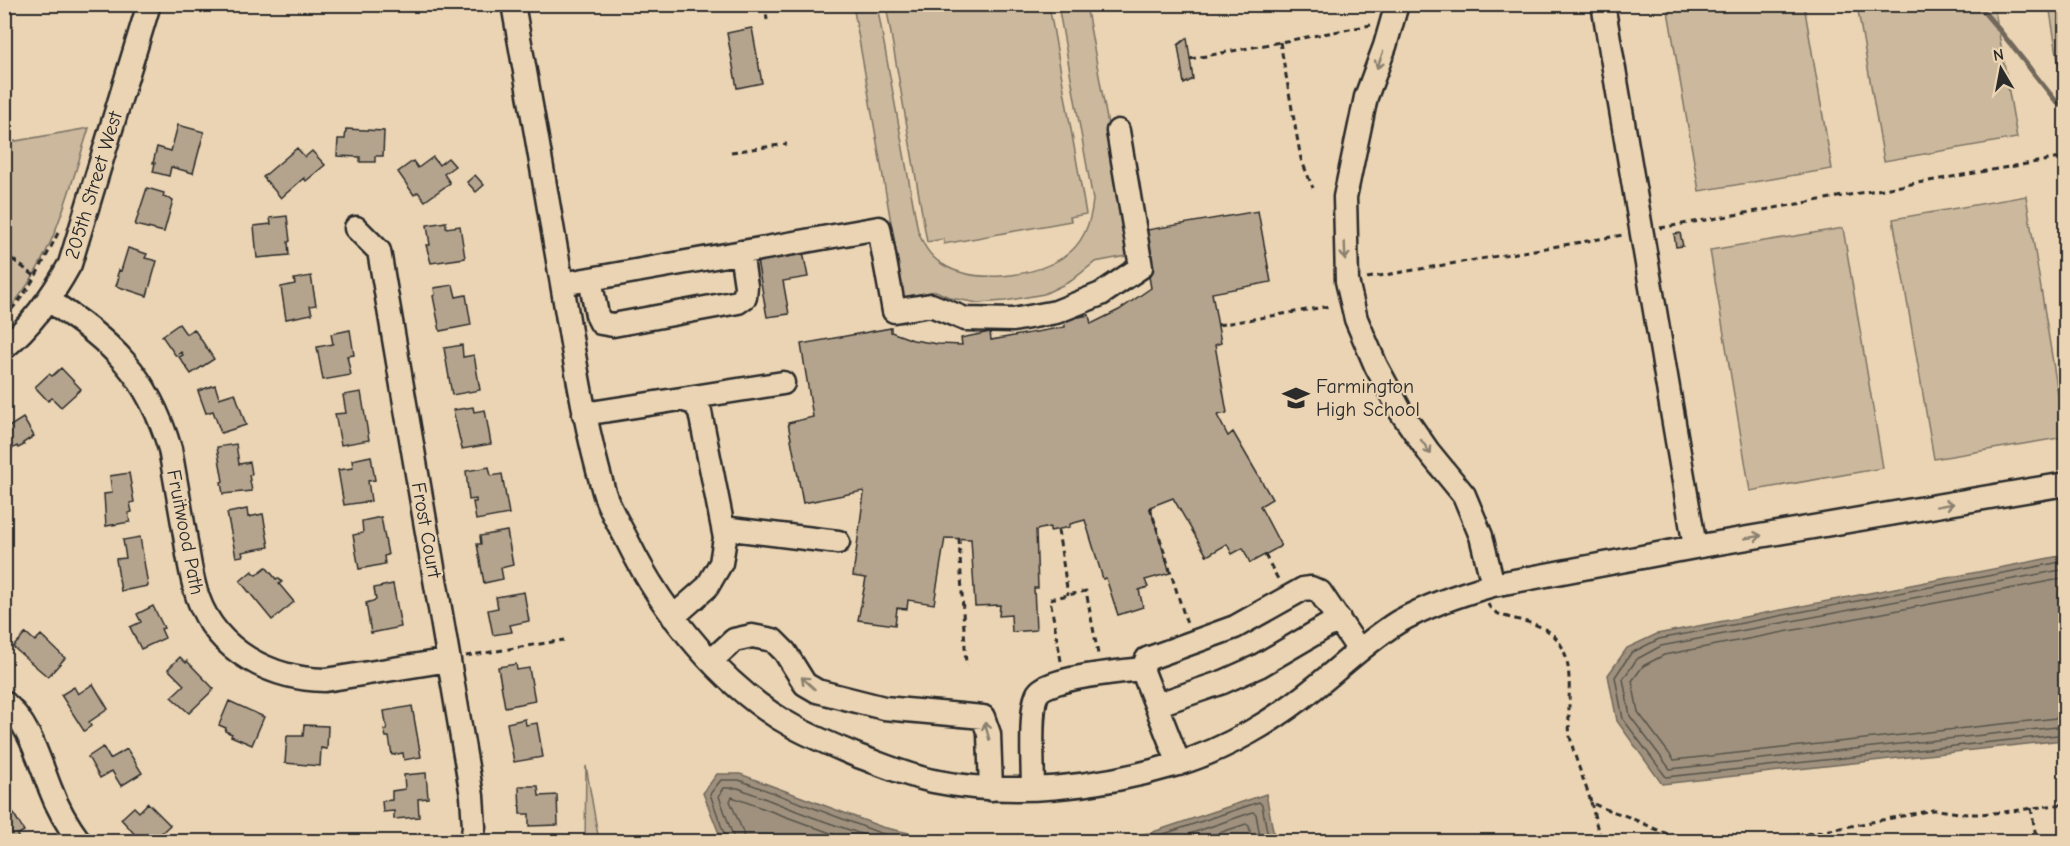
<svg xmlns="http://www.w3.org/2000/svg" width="2070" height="846" viewBox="0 0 2070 846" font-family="'Comic Neue',sans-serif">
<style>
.green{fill:#cbb89d;stroke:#7b7264;stroke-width:1.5}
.water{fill:#9f917d;stroke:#71685c;stroke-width:1.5}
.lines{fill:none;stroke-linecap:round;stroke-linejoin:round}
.shore{stroke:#59544c;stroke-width:1.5}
.stream{stroke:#71685c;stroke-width:5}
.building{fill:#b5a48d;stroke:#2b2b2b;stroke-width:1.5}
.minor-casing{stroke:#2b2b2b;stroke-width:27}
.path{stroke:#2b2b2b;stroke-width:3;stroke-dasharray:6 4.5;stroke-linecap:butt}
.minor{stroke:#ead4b3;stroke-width:22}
.oneway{stroke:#8a806f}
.labels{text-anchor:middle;stroke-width:4.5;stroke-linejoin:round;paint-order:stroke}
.street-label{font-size:20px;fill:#2b2b2b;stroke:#ead4b3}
.poi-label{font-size:20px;fill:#2b2b2b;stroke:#ead4b3;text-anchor:start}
</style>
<rect width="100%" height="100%" fill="#ead4b3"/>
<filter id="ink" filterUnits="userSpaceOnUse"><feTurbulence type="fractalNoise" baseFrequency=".0167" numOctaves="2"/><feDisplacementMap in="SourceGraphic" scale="12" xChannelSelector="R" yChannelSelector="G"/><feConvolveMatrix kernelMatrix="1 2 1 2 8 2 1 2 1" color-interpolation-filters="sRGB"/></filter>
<g filter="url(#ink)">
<path class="green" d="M853,5h24l41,226c5,13 11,25 24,33 33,21 92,13 123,-8 19,-13 26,-35 28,-56l-35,-195h28l46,250 -37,7 -24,19 -27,13 -39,7 -27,2 -27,-5 -15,-7 -32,6z
M886,5h163l37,209 -16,3 1,4 -127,23 -1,-5 -16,3z
M1667,5h137l28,164 -133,22z
M1857,5h137l23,133 -133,23z
M2049,5h16v98z
M89,128c-21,65 -36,135 -84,185v-170z
M2026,196l39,241 -131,22 -41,-240z
M1843,228l40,240 -133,23 -40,-241z
M586,766l13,75h-14z"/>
<path class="water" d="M2065,555l1,183 -3,2 -401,44 -45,-63 -9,-46 19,-27 30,-14z
M717,774h23l142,53 63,14h-223l-19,-48z
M1266,794l9,47h-190l65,-8z"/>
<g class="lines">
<path class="shore" d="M2066,561l-407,78 -28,14 -16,24 8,42 43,58 400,-43
M2066,569l-405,77 -24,13 -14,20 7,37 40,53 396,-43
M2066,578l-402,77 -21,11 -11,15 6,31 36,48 392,-43
M727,842l-17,-48 11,-14h18l141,53 38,9
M735,842l-16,-46 5,-8h14l74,29 72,25
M744,842l-1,-10 -13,-31 2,-4 123,45
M1131,842l21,-4 107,-36 3,3 7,37
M1166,842l87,-30 3,2 5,28
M1192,842l54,-18 3,2 3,16"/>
<path class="stream" d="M1977,4l24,28 54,68 11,9"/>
</g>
<path class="building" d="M752,28l10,55 -25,5 -10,-55z
M1187,38l6,41 -9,5 -6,-39z
M178,125l26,7 -11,41 -22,-6 -2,9 -16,-4 2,-9h-2l4,-16 14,4z
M346,129l38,2 -1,25h-8v6h-15v-5l-23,-1 1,-17h7z
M297,148l8,9 7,-6 13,14 -19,16 -2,-3 -23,20 -18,-21z
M433,157l6,8 9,-7 7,8 -11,8 6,9 -25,18 -7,-9 -4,3 -16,-23 15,-11 5,7z
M475,175l9,10 -8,7 -9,-10z
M147,188l17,5 -1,4 10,3 -9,32 -29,-7z
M1258,211l13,71 -59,11 9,50 -6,2 12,68 -10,2 11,21 5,-4 39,67 -12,7 21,40 -31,17 -7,-15 -11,6 -5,-10 -20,12 -34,-58 -23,9 20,66 -25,7 3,7 -9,3 4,17 -25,8 -12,-37 -3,1 -18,-59 -15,4v3l-20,4v-4l-14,3 2,58h-4l2,42 -24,2 -1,-17 -12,1 1,-11 -25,1 -4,-67 -26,-1 -11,66 -26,-4 -1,9 -10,-1 -2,17 -37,-5 8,-42 -13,-2 11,-83 -1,-2 -60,12 -15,-80 25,-6 -12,-73 90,-16v4l22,8 25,4 24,1 -1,-7 29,-6 1,8 74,-13 -1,-7 25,-5 2,9 28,-14 32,-22 -10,-57z
M287,216l3,25 -2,1 1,13 -32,3 -3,-32 17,-2 -1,-6z
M446,222v6l14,-2 5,32 -34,5 -5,-18h4l-3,-20z
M1680,233l3,13 -7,1 -2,-13z
M128,248l19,6 -2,4 12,3 -10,35 -31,-10 3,-9 -2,-1 2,-6 2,1z
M803,252l5,25 -25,4 6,33 -22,3 -10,-57z
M311,276l5,29 -6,1 2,8 -26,5 -5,-32 14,-3 -1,-5z
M453,285l3,12 10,-2 5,30 -31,6 -7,-35 2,-1 -1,-7z
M179,324l7,10 8,-5 20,30 -23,15 -12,-17 4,-2 -2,-3 -5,4 -14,-20z
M350,330l4,25 -7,1 4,19 -28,5 -6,-33 16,-3 -2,-10z
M462,345l1,12 11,-2 6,35 -28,5 -8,-47z
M61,368l20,21 -20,18 -9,-9 -4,3 -13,-14 14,-13 3,2z
M215,385l4,13 16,-5 11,32 -25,8 -8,-22 -7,2 -8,-22z
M361,392l8,48 -28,5 -6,-31 11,-1 -3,-18z
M473,407l1,5 11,-2 6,34 -29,5 -9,-39z
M23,418l11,18 -11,7 1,2 -6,3 -1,-2 -7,4 -6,-9v-22l5,8z
M236,444l3,20 11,-2 2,12 -3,1 3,16 -29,3 -2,-12 2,-1 -6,-34z
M371,456l4,24 -7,1 3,20 -27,4 -6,-35 15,-2 -1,-8z
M489,467l2,9 11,-2 7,40 -33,6 -3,-18h3v-3l-7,1 -3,-29z
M129,473l5,29 -4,1 2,9 -4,1 2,9 -24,4 -2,-32 8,-1 -2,-17z
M247,509l1,8 15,-3 6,33 -27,5 1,4 -7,1 -9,-44z
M381,517l7,38 -4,1 1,8 -26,5 -6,-34 10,-2 -1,-12z
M507,531l6,34 -12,3 2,11 -19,4 -7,-39h4l-1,-8z
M140,537l8,49 -27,5 -5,-32 10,-1 -3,-18z
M266,567l10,12 2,-1 4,4 -3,2 15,18 -22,18 -32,-39 12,-10 4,4z
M393,584l8,43 -30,6 -5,-30 10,-3 -2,-12z
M524,592l5,29 -19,4 2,7 -19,3 -5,-25 10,-2 -2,-11z
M153,606l11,22 -3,1 4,9 -24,11 -11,-22 11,-5 -4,-8z
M26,633l9,8 6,-6 24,23 -17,19 -35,-30z
M180,657l6,6 1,-2 27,28 -25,24 -18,-16 13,-12 -16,-16z
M516,664l1,6 12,-2 6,33 -30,6 -7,-40z
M93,684l15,25 -19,13 2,4 -7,5 -23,-36 13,-8 4,7z
M229,701l35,16 -12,28 -21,-9 1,-2 -7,-3 1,-3 -7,-3z
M412,706l9,51 -17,3 -1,-7 -11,2 -3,-18h-3l-2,-7h3l-3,-19z
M525,719l1,6 11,-2 6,34 -29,5 -7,-39z
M304,725l24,1 -1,23 -6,-1 -1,18 -35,-3 2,-27h16z
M103,747l7,12 17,-10 15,24 -21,13 -9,-15 -12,7 -12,-21z
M426,773l2,25 -10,1 1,18 -25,2v-8l-11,1 -1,-11 10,-1v-9l13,-2 -1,-14z
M519,786h19l1,10 18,-1 1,30 -29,1v-12h-9z
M148,803l22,22 -18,17h-7l-5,-6 -2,2 -17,-19 13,-12 5,5z
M12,811l12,20 -7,4 4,7h-17v-27z"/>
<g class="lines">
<defs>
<path id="minor" d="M513,4c17,93 33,187 49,280 12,70 22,140 42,208 5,17 16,34 24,50 34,70 96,147 166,185 20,11 43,20 64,29 25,9 50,20 75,25 79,16 164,7 241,-16 52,-15 103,-46 144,-80 26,-21 51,-45 80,-63 30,-17 63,-28 95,-37l202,-38 371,-63
M1397,4l-12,42 -19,51 -21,100 2,84 9,38 20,47 25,46 27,39 36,44 17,41 12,49
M1603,4l92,543
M356,228l23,23 93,545 2,31 -2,15
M590,279l7,36 4,8 12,2 125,-23 7,-5 1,-11 -5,-34
M562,284l317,-56 15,83 37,-6 34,14 48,1 43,-8 45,-18 40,-27 -23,-136
M48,300c63,40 100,75 122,149 5,29 10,57 15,86 3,21 6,43 13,63 19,53 73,81 127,82l124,-20
M4,348c28,-23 49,-53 66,-84l79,-260
M681,399l102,-16
M584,414l97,-15 13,4 6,9 25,126 -4,25 -14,24 -34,30
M723,528l115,14
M711,661l23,-21 18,-4 21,4 12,12 20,32 12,7 67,17 99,9 6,17 2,55
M4,702c26,23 34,56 46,86 7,19 18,38 30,54
M1156,705l67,-23 36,-16 80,-47
M1179,764l-37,-95 5,-10 88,-32 68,-38 8,-1 9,4 39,58
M1033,789c0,-18 -4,-87 6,-97 11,-14 83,-21 103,-23"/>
</defs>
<use href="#minor" class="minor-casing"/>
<path class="path" d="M765,4l2,16
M1175,4l1,7
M1280,42l21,117 12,29
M1190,59l181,-34
M731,152l56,-8
M1660,228l406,-71
M4,253l32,24
M1367,278l256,-43
M4,317c25,-24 39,-54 54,-84
M1218,325l112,-19
M1150,507l37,117
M1058,530l10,65
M959,539l7,126
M1265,555l14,26
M1488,604c7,20 56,10 73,41 14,24 5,63 9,91 4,21 14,44 21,66 12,8 27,10 40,16 23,10 43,21 68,24
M466,656l98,-16
M1061,661l-11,-62 36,-8 12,63
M1591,802l7,29 7,11
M2031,808l6,34
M1744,842l76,-10 113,-22c13,0 25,4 38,4 31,0 63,-7 95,-10"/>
<use href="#minor" class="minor"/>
</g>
<defs><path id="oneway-shaft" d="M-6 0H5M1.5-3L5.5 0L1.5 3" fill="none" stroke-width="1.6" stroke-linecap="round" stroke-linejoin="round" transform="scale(1.5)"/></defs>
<g class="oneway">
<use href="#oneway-shaft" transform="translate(1380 60) rotate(110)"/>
<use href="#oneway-shaft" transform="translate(1345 251) rotate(88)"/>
<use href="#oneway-shaft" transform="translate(1426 447) rotate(55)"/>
<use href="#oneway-shaft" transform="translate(1945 505) rotate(-10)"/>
<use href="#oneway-shaft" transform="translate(1753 537) rotate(-10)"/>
<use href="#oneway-shaft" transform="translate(808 683) rotate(-138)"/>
<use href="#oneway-shaft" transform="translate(987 731) rotate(-105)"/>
</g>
</g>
<defs>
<symbol id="school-bare" viewBox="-9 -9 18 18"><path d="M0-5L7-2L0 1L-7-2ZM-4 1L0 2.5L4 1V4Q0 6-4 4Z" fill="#2b2b2b" stroke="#ead4b3" stroke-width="2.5" paint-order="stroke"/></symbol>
</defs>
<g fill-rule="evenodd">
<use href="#school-bare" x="1277" y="379" width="38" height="38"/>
</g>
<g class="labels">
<g class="street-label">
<text transform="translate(93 185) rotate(-73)" y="7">205th Street West</text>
<text transform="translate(427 530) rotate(80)" y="7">Frost Court</text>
<text transform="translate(186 532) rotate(79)" y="7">Fruitwood Path</text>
</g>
<g class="poi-label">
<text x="1316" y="393">Farmington<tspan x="1316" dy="23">High School</tspan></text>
</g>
</g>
<rect width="2070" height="846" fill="none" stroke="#ead4b3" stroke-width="24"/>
<rect x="12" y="12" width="2046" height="822" fill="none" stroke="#2b2b2b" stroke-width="2" filter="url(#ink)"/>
<g transform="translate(2001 69) rotate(350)" stroke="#ead4b3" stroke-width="4.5" paint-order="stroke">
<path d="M0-4.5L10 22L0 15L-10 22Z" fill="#2b2b2b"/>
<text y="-9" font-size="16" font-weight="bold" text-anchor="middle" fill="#2b2b2b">N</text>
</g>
</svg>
